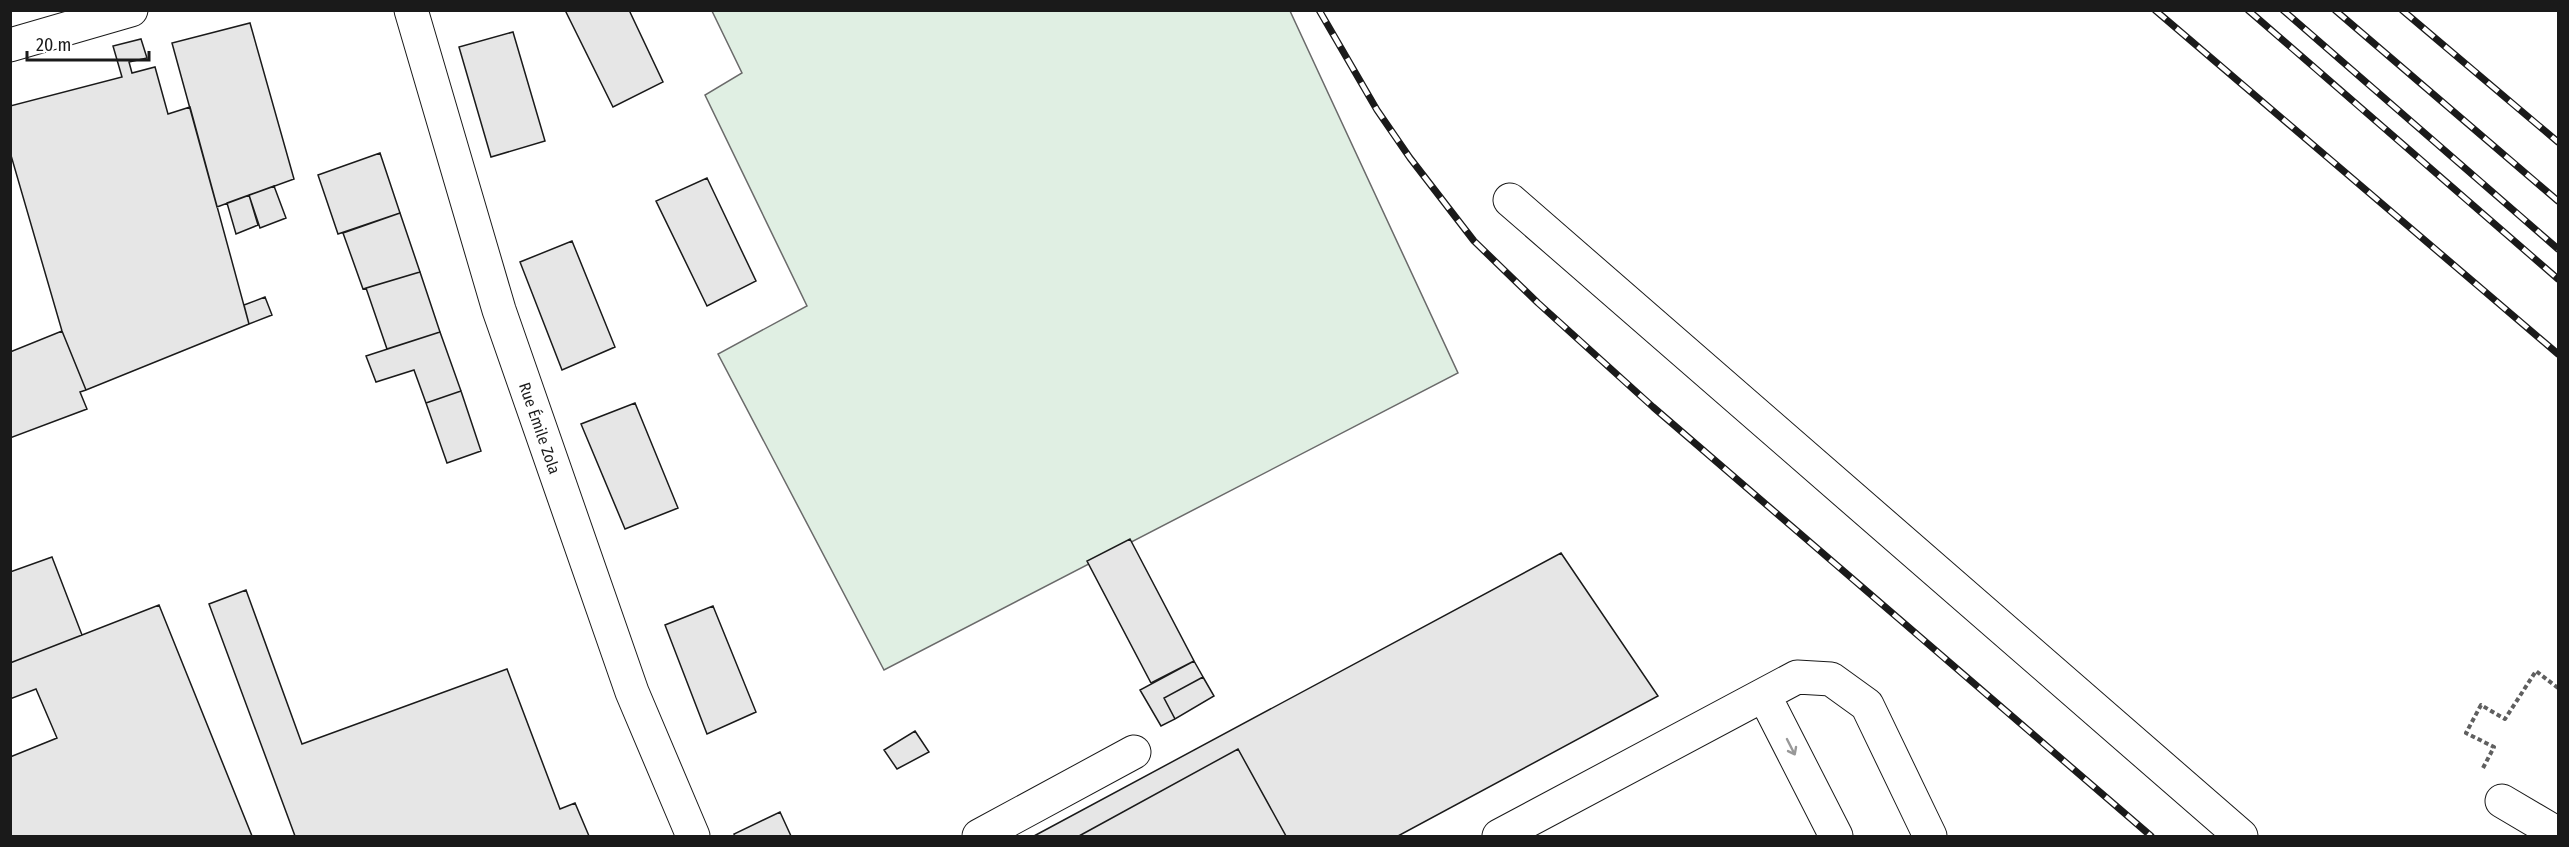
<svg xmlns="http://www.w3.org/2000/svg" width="2569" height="847" viewBox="0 0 2569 847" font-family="'Fira Sans Condensed',sans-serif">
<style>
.green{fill:#e0efe3;stroke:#6a6a6a;stroke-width:1.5}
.building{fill:#e6e6e6;stroke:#1a1a1a;stroke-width:1.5}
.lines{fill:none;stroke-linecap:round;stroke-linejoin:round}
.minor-casing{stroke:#1a1a1a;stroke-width:35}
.path{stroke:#5f5f5f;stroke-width:4;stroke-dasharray:4.5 3;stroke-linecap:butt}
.minor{stroke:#fff;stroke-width:33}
.rail-casing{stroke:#1a1a1a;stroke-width:7}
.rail{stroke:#fff;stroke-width:4.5;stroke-dasharray:14;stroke-linecap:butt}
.oneway{stroke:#989898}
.labels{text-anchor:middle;stroke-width:4.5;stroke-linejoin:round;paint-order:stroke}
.street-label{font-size:16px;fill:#1a1a1a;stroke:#fff}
</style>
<rect width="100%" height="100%" fill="#fff"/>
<path class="green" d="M712,11h578l168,362 -574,297 -166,-316 89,-48 -102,-211 37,-22z"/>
<path class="building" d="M565,10h64l34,72 -50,25z
M250,23l44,156 -77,28 -45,-164z
M513,32l32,109 -54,16 -32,-110z
M141,39l6,19 -18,4 3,11 23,-6 13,47 22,-7 59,217 -163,66 -24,-59 -52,-179v-46l112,-29 -9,-31z
M380,153l20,60 -62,21 -20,-59z
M707,178l49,103 -49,25 -51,-105z
M274,186l12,32 -26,10 -11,-33z
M249,195l9,30 -22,9 -9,-31z
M400,213l20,59 -57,17 -20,-56z
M572,241l43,106 -53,23 -42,-108z
M420,272l20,60 -53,17 -21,-61z
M265,297l7,18 -23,9 -5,-19z
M62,331l24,59 -6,2 7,17 -77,29v-86z
M440,332l21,59 -35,12 -12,-33 -38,12 -10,-26z
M461,391l20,60 -34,12 -21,-60z
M635,403l43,105 -53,21 -44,-105z
M1130,539l64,122 -43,22 -64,-122z
M1561,553l97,143 -260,140h-112l-48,-87 -159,87h-45z
M52,557l30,78 -72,28v-91z
M246,590l56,154 205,-75 53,140 15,-6 14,33h-294l-86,-232z
M159,605l93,231h-242v-79l47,-19 -21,-49 -26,10v-36z
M713,606l43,106 -49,22 -42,-109z
M1194,661l9,16 -39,21 11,21 -14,7 -21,-36z
M1203,677l11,19 -39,23 -11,-21z
M915,731l14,21 -32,17 -13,-19z
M1238,749l48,87h-207z
M780,812l11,24h-56l-1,-2z"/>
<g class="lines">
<defs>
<path id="minor" d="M411,10l88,300 133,382 61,144
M10,45l121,-35
M1510,200l731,636
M1764,695l72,141
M2502,801l56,33
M979,836l155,-84
M1499,836l298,-159 34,2 36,26 63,131"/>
</defs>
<use href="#minor" class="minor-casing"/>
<path class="path" d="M2483,768l11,-21 -28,-14 15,-28 24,14 31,-48 22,17"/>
<use href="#minor" class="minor"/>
<defs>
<path id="rail" d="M1319,10l58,100 33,48 64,83 64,62 115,104 498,429
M2155,10l403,344
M2248,10l310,269
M2283,10l275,239
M2335,10l223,191
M2402,10l156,132"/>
</defs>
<use href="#rail" class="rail-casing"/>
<use href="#rail" class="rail"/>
</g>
<defs><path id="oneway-shaft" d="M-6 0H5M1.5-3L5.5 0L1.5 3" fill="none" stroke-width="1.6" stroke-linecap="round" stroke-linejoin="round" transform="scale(1.5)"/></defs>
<use class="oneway" href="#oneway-shaft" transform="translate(1791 747) rotate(63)"/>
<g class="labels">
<g class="street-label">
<text transform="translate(540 428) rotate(71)" y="6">Rue Émile Zola</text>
</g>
</g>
<rect width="2569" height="847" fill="none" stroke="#1a1a1a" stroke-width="24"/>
<path d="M27 51v9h122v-9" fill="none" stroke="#1a1a1a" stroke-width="3"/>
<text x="36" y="51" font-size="18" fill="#1a1a1a" stroke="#ffffff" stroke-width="4.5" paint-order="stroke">20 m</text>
</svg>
